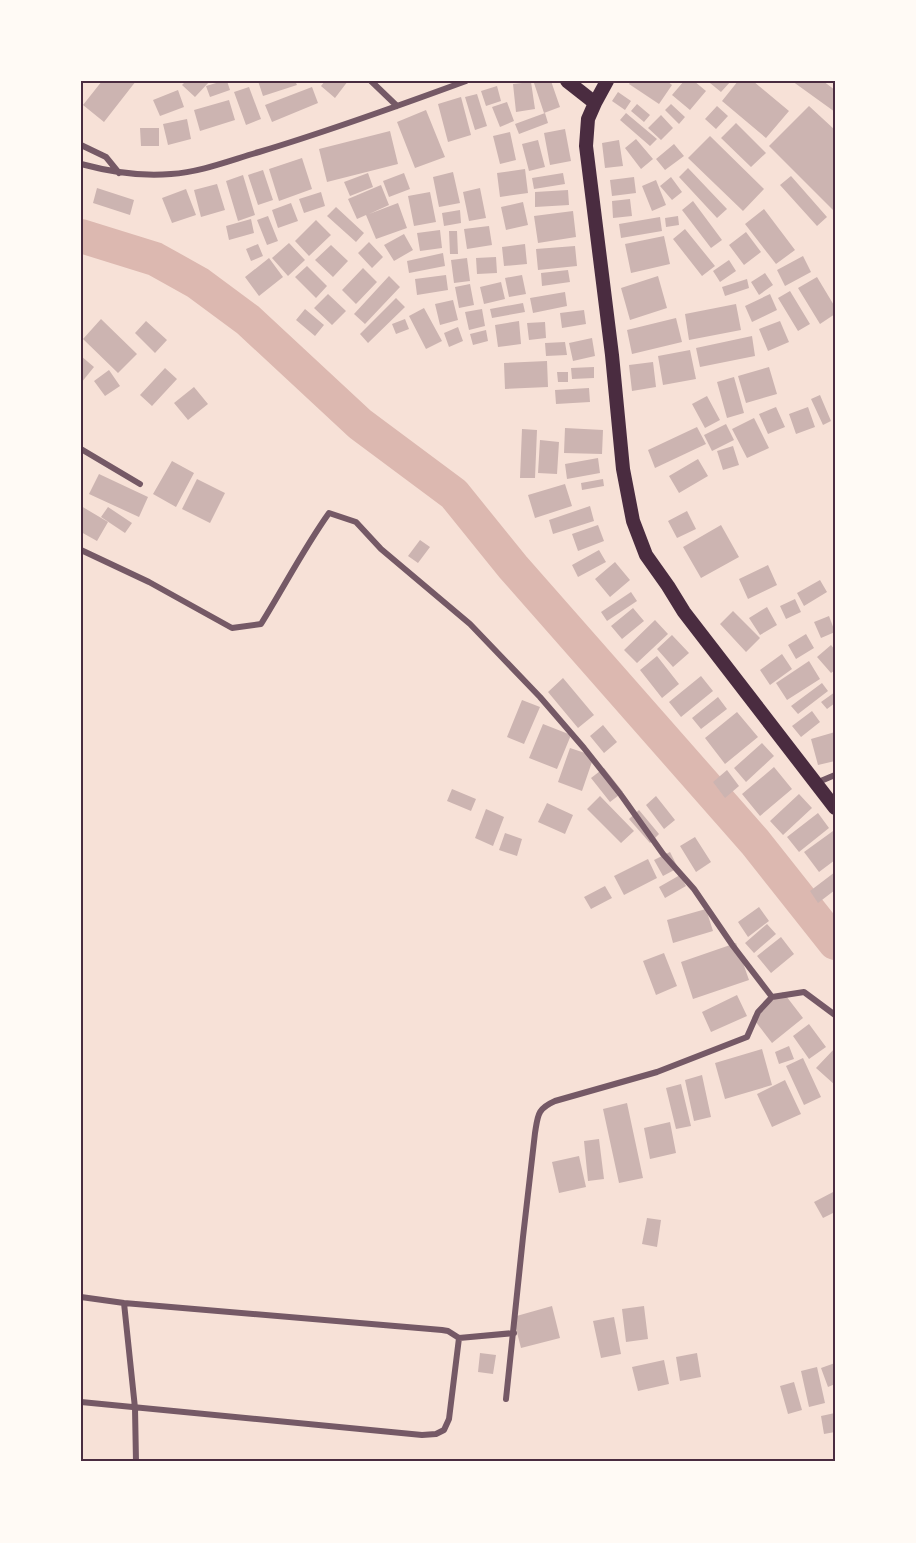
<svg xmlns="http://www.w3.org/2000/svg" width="916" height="1543" viewBox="0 0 916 1543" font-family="'Space Grotesk',sans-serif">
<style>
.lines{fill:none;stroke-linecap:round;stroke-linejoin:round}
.river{stroke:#dcb8b0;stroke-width:34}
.building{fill:#ccb4b1}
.minor{stroke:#755966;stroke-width:6}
.primary{stroke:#4a2c40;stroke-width:14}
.neatline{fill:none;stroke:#4a2c40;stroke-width:2}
</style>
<rect width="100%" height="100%" fill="#f7e1d7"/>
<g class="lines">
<path class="river" d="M81,236l74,23 43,24 50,37 112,104 94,70 59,73 242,275 80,101"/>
</g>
<path class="building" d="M102,81h34l-32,41 -21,-17z
M186,81h24l-15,16 -13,-12z
M223,81h4l3,9 -20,7 -4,-11z
M258,81h37l2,4 -34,11z
M325,81h23l-13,17 -14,-12z
M539,81h12l9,26 -16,6 -10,-30z
M631,81h36l5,4 -13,19 -30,-20z
M684,81h10l12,10 -16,19 -18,-15z
M712,81h19l-10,11 -11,-9z
M738,81h15l36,30 -23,27 -44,-37z
M792,81h31l12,9v22z
M531,82l4,27 -19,3 -3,-28z
M497,86l4,15 -15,5 -5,-15z
M249,87l12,32 -15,6 -12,-33z
M312,87l6,16 -46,19 -7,-17z
M178,90l6,17 -24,9 -7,-16z
M618,92l13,9 -6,9 -13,-9z
M477,94l10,32 -12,4 -10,-33z
M461,97l10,38 -23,7 -10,-38z
M229,100l6,20 -35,11 -6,-21z
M507,102l7,19 -14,6 -8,-20z
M637,104l13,11 -6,7 -13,-11z
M671,104l14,13 -6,7 -14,-14z
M717,106l11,10 -12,13 -11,-10z
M809,106l26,24v82l-66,-66z
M426,110l19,47 -30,11 -18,-46z
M545,113l3,10 -29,11 -4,-10z
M626,113l31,26 -7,7 -30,-26z
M661,115l12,13 -12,12 -13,-12z
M187,119l4,20 -23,6 -5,-21z
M736,123l30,30 -15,14 -30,-29z
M140,128h19v18h-18z
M565,129l6,32 -21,4 -6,-32z
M390,131l8,33 -71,18 -8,-33z
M510,132l6,28 -16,4 -7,-28z
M710,136l54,53 -21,22 -55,-53z
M636,139l17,20 -12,10 -16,-21z
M538,140l7,27 -16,4 -7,-27z
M619,140l4,26 -18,2 -3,-25z
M674,144l10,12 -19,14 -9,-11z
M302,158l10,31 -33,12 -10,-32z
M688,168l39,41 -10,9 -38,-41z
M525,169l3,24 -28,4 -3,-24z
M263,170l10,30 -15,5 -10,-30z
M453,172l7,31 -21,4 -6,-30z
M368,173l5,14 -23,9 -6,-14z
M404,173l6,16 -21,8 -6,-16z
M563,173l2,11 -31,5 -2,-11z
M243,175l12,40 -17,6 -12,-40z
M791,176l36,41 -10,9 -37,-41z
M634,177l2,16 -24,3 -2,-16z
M671,177l11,15 -10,8 -12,-14z
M656,180l10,25 -14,6 -10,-25z
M217,184l8,26 -24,7 -7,-27z
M381,185l8,20 -20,9 29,-11 9,25 -31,11 -10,-24 -9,4 -9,-20z
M97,188l37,12 -4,15 -37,-12z
M480,188l6,30 -17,3 -6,-29z
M186,189l10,26 -24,8 -10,-25z
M568,190l1,15 -34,2v-15z
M321,192l4,14 -21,7 -5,-14z
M430,192l6,30 -22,4 -6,-30z
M630,199l2,17 -19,2 -1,-17z
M693,201l29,39 -11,8 -29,-38z
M523,202l5,23 -22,5 -5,-23z
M291,203l7,18 -20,7 -6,-18z
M336,207l28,26 -8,9 -29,-26z
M764,209l31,41 -19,14 -31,-40z
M460,210l1,13 -17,3 -2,-13z
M573,211l3,26 -38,6 -4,-27z
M268,216l10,25 -11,4 -10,-25z
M678,216l1,9 -13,2 -1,-9z
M660,217l2,14 -41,7 -2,-14z
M251,219l3,14 -25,7 -3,-14z
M316,220l15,15 -22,21 -14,-15z
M489,226l3,19 -25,4 -3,-20z
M685,229l30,37 -13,10 -29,-37z
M440,230l2,18 -22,3 -3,-18z
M449,231h8l1,23h-8z
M746,232l15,20 -17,13 -15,-20z
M404,234l9,16 -19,11 -10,-16z
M664,236l6,28 -39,9 -6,-29z
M369,242l14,15 -11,11 -14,-15z
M289,243l16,17 -17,16 -16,-18z
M258,244l5,12 -12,5 -5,-12z
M525,244l2,20 -23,2 -2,-19z
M331,245l17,16 -15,16 -18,-17z
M575,246l2,20 -39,4 -2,-21z
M443,253l2,13 -36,7 -2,-12z
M803,256l8,16 -26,14 -8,-16z
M496,257l1,16 -20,1 -1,-16z
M269,258l14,19 -24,19 -14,-19z
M467,258l3,23 -16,2 -3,-23z
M729,260l7,11 -16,11 -7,-11z
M307,266l20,20 -11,12 -21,-21z
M363,268l14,14 -21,22 -14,-14z
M568,270l2,12 -28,4 -1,-13z
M765,273l8,12 -14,10 -8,-13z
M446,275l2,15 -31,5 -2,-16z
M522,275l4,19 -17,3 -4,-19z
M389,276l11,11 -35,37 -11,-10z
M658,276l9,32 -37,12 -9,-32z
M817,277l18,30v7l-15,10 -22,-36z
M747,279l2,9 -24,8 -3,-9z
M501,282l4,17 -21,5 -4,-17z
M470,284l4,21 -15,3 -4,-21z
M790,291l20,33 -12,7 -20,-33z
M565,292l2,14 -34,7 -3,-15z
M328,294l18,17 -14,14 -18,-17z
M770,294l7,16 -25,12 -7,-16z
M396,298l9,9 -37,36 -8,-9z
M453,300l5,20 -18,5 -5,-21z
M523,303l2,9 -33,6 -2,-9z
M736,304l5,26 -52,10 -4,-26z
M424,308l18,33 -16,8 -17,-33z
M305,309l19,16 -9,11 -19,-16z
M482,309l3,17 -16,4 -4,-18z
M584,310l2,14 -24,4 -2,-15z
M676,318l6,24 -50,12 -5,-24z
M101,319l36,35 -19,19 -35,-34z
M405,319l4,10 -13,5 -4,-10z
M146,321l21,19 -12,13 -20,-20z
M519,321l2,23 -23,3 -3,-22z
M780,321l9,21 -21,9 -9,-22z
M545,322l1,16 -17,2 -2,-17z
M458,327l5,14 -14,6 -5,-14z
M486,330l2,11 -15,4 -3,-11z
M752,336l3,20 -55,11 -4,-19z
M592,338l3,18 -22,5 -4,-18z
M565,342l2,13 -21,1 -1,-13z
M690,350l6,29 -33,6 -5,-29z
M81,356l13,11 -13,16z
M547,361l1,26 -43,2 -1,-26z
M653,362l3,25 -24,4 -3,-26z
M594,367v11l-22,1 -1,-11z
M769,367l8,27 -31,9 -8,-27z
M165,368l12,11 -25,27 -12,-11z
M109,370l11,16 -15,10 -11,-15z
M557,372h11v10h-10z
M734,377l10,36 -17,5 -10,-36z
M194,387l14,17 -20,16 -14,-17z
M589,388l1,14 -34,2 -1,-14z
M820,395l11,26 -8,4 -12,-26z
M707,396l13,24 -15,8 -13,-24z
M776,407l9,20 -17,7 -9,-20z
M808,407l7,20 -19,7 -7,-20z
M754,418l15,30 -22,10 -15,-29z
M726,424l8,16 -22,11 -8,-16z
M697,427l9,17 -51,24 -7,-18z
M565,428l38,2 -1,24 -38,-1z
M522,429l15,1 -2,48h-15z
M540,440l19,2 -2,32 -19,-1z
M733,446l6,19 -16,5 -6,-19z
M598,458l2,15 -33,6 -2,-15z
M698,459l10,17 -29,17 -10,-17z
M172,461l22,12 -18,34 -23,-13z
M99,474l49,23 -9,20 -50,-23z
M197,479l28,14 -15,30 -28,-14z
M603,479l1,7 -22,4 -1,-7z
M565,484l7,22 -37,12 -7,-23z
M81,506l27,16 -11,19 -16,-9z
M590,506l4,15 -41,13 -4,-14z
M108,507l24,16 -7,10 -24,-16z
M687,511l9,18 -19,9 -9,-17z
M598,525l6,16 -26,10 -6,-17z
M721,525l18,32 -38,21 -18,-31z
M420,540l10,7 -12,16 -10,-7z
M599,550l7,12 -28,15 -6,-12z
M615,562l15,18 -20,17 -15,-18z
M768,565l9,20 -29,14 -9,-20z
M820,580l7,12 -23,14 -7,-13z
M631,592l6,9 -30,20 -6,-9z
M795,599l6,13 -15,7 -6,-13z
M767,607l10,18 -17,10 -11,-17z
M633,608l11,13 -22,18 -11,-13z
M733,611l27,27 -14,14 -26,-28z
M829,616l6,16 -14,6 -7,-16z
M655,620l13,14 -31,29 -13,-13z
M806,634l8,14 -18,11 -8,-14z
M672,635l17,18 -16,14 -16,-18z
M831,645l4,5v20l-4,3 -14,-16z
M782,654l10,15 -22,16 -10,-15z
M657,656l22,28 -17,14 -22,-28z
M809,661l11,18 -33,21 -11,-17z
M701,676l12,15 -32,26 -12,-15z
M563,678l31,37 -16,13 -30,-36z
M822,683l6,8 -30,23 -7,-8z
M835,692v11l-8,6 -6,-7z
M718,697l9,12 -26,20 -9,-11z
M522,700l18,7 -16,37 -17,-7z
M812,711l8,11 -19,15 -9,-11z
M737,712l21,25 -33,27 -20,-26z
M543,724l28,11 -14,34 -28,-11z
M603,725l14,17 -13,11 -14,-17z
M835,732v29l-17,4 -7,-26z
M762,743l12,13 -28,26 -12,-14z
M570,748l24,8 -12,35 -24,-9z
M774,767l18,22 -32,27 -18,-22z
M604,768l19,24 -13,10 -19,-24z
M727,770l12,16 -14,12 -12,-16z
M452,789l24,10 -5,12 -24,-10z
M799,794l13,14 -29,27 -13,-14z
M600,796l34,35 -13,12 -34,-34z
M656,796l19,24 -11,9 -18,-24z
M547,803l26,12 -8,19 -27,-12z
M486,809l18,8 -11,29 -18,-8z
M639,810l20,24 -9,9 -21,-24z
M818,813l11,15 -30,24 -12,-15z
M833,831l2,3v26l-16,12 -15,-20z
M505,833l17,6 -5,17 -18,-6z
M695,837l16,25 -15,10 -16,-26z
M670,852l8,16 -15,8 -9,-16z
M648,859l9,19 -33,17 -10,-19z
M835,872v18l-17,13 -8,-12z
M680,875l6,11 -21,12 -6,-11z
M605,886l7,12 -21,11 -7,-12z
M759,907l10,14 -21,16 -10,-15z
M706,909l7,22 -40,12 -6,-23z
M767,924l9,10 -22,19 -9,-10z
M781,937l13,17 -23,19 -14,-17z
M736,943l13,37 -56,19 -12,-37z
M664,953l13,33 -21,9 -13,-34z
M783,992l20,26 -31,25 -20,-26z
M737,995l10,21 -36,16 -9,-20z
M809,1024l17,23 -17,12 -16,-23z
M789,1046l5,13 -15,5 -4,-12z
M835,1048v37l-19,-17z
M762,1049l10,36 -47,14 -10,-36z
M803,1058l18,39 -17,8 -18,-39z
M702,1075l9,42 -17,4 -9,-41z
M785,1080l16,34 -29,13 -15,-33z
M681,1084l10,42 -15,3 -10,-41z
M627,1103l16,75 -24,5 -16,-74z
M670,1122l6,31 -26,6 -6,-31z
M599,1139l5,40 -16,2 -4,-40z
M579,1156l7,31 -27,6 -7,-31z
M835,1191v21l-12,6 -9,-16z
M647,1218l14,2 -4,27 -15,-3z
M552,1306l8,32 -39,10 -8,-31z
M644,1306l4,33 -22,3 -4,-33z
M614,1317l7,37 -20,4 -8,-37z
M480,1353l16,2 -3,19 -15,-2z
M697,1353l4,24 -21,4 -4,-24z
M664,1360l5,24 -31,7 -6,-24z
M835,1363v21l-7,3 -7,-19z
M817,1367l8,36 -16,4 -8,-36z
M794,1382l8,28 -14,4 -8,-28z
M835,1413v19l-11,2 -3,-18z"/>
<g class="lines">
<path class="minor" d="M371,81l26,25
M81,145l25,12 13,16
M81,164c30,8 59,13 90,10 30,-2 60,-14 88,-22 70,-21 139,-46 207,-71
M81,449l59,35
M81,550l68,32 83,46 29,-4c23,-37 43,-76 68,-111l27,9 25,27 89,75 70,73 44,51 37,47 42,59 31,35 39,57 39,51
M816,783l19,-8
M81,1297l43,6 318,27 6,1 11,7 55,-5
M124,1303l11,105 1,54
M506,1399l17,-162 12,-104c3,-18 2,-24 20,-32l102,-29 90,-35 11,-25 14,-15 32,-5 31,23
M81,1402l341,33 14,-1 8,-4 5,-11 10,-81"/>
<path class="primary" d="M567,81l28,22
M607,81l-12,22 -7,16 -2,27 26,209 11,114 10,52 13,34 22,31 16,26 151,196"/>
</g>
<rect width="916" height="1543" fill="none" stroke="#fffaf5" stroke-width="165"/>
<rect x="82" y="82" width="752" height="1378" class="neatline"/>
</svg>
